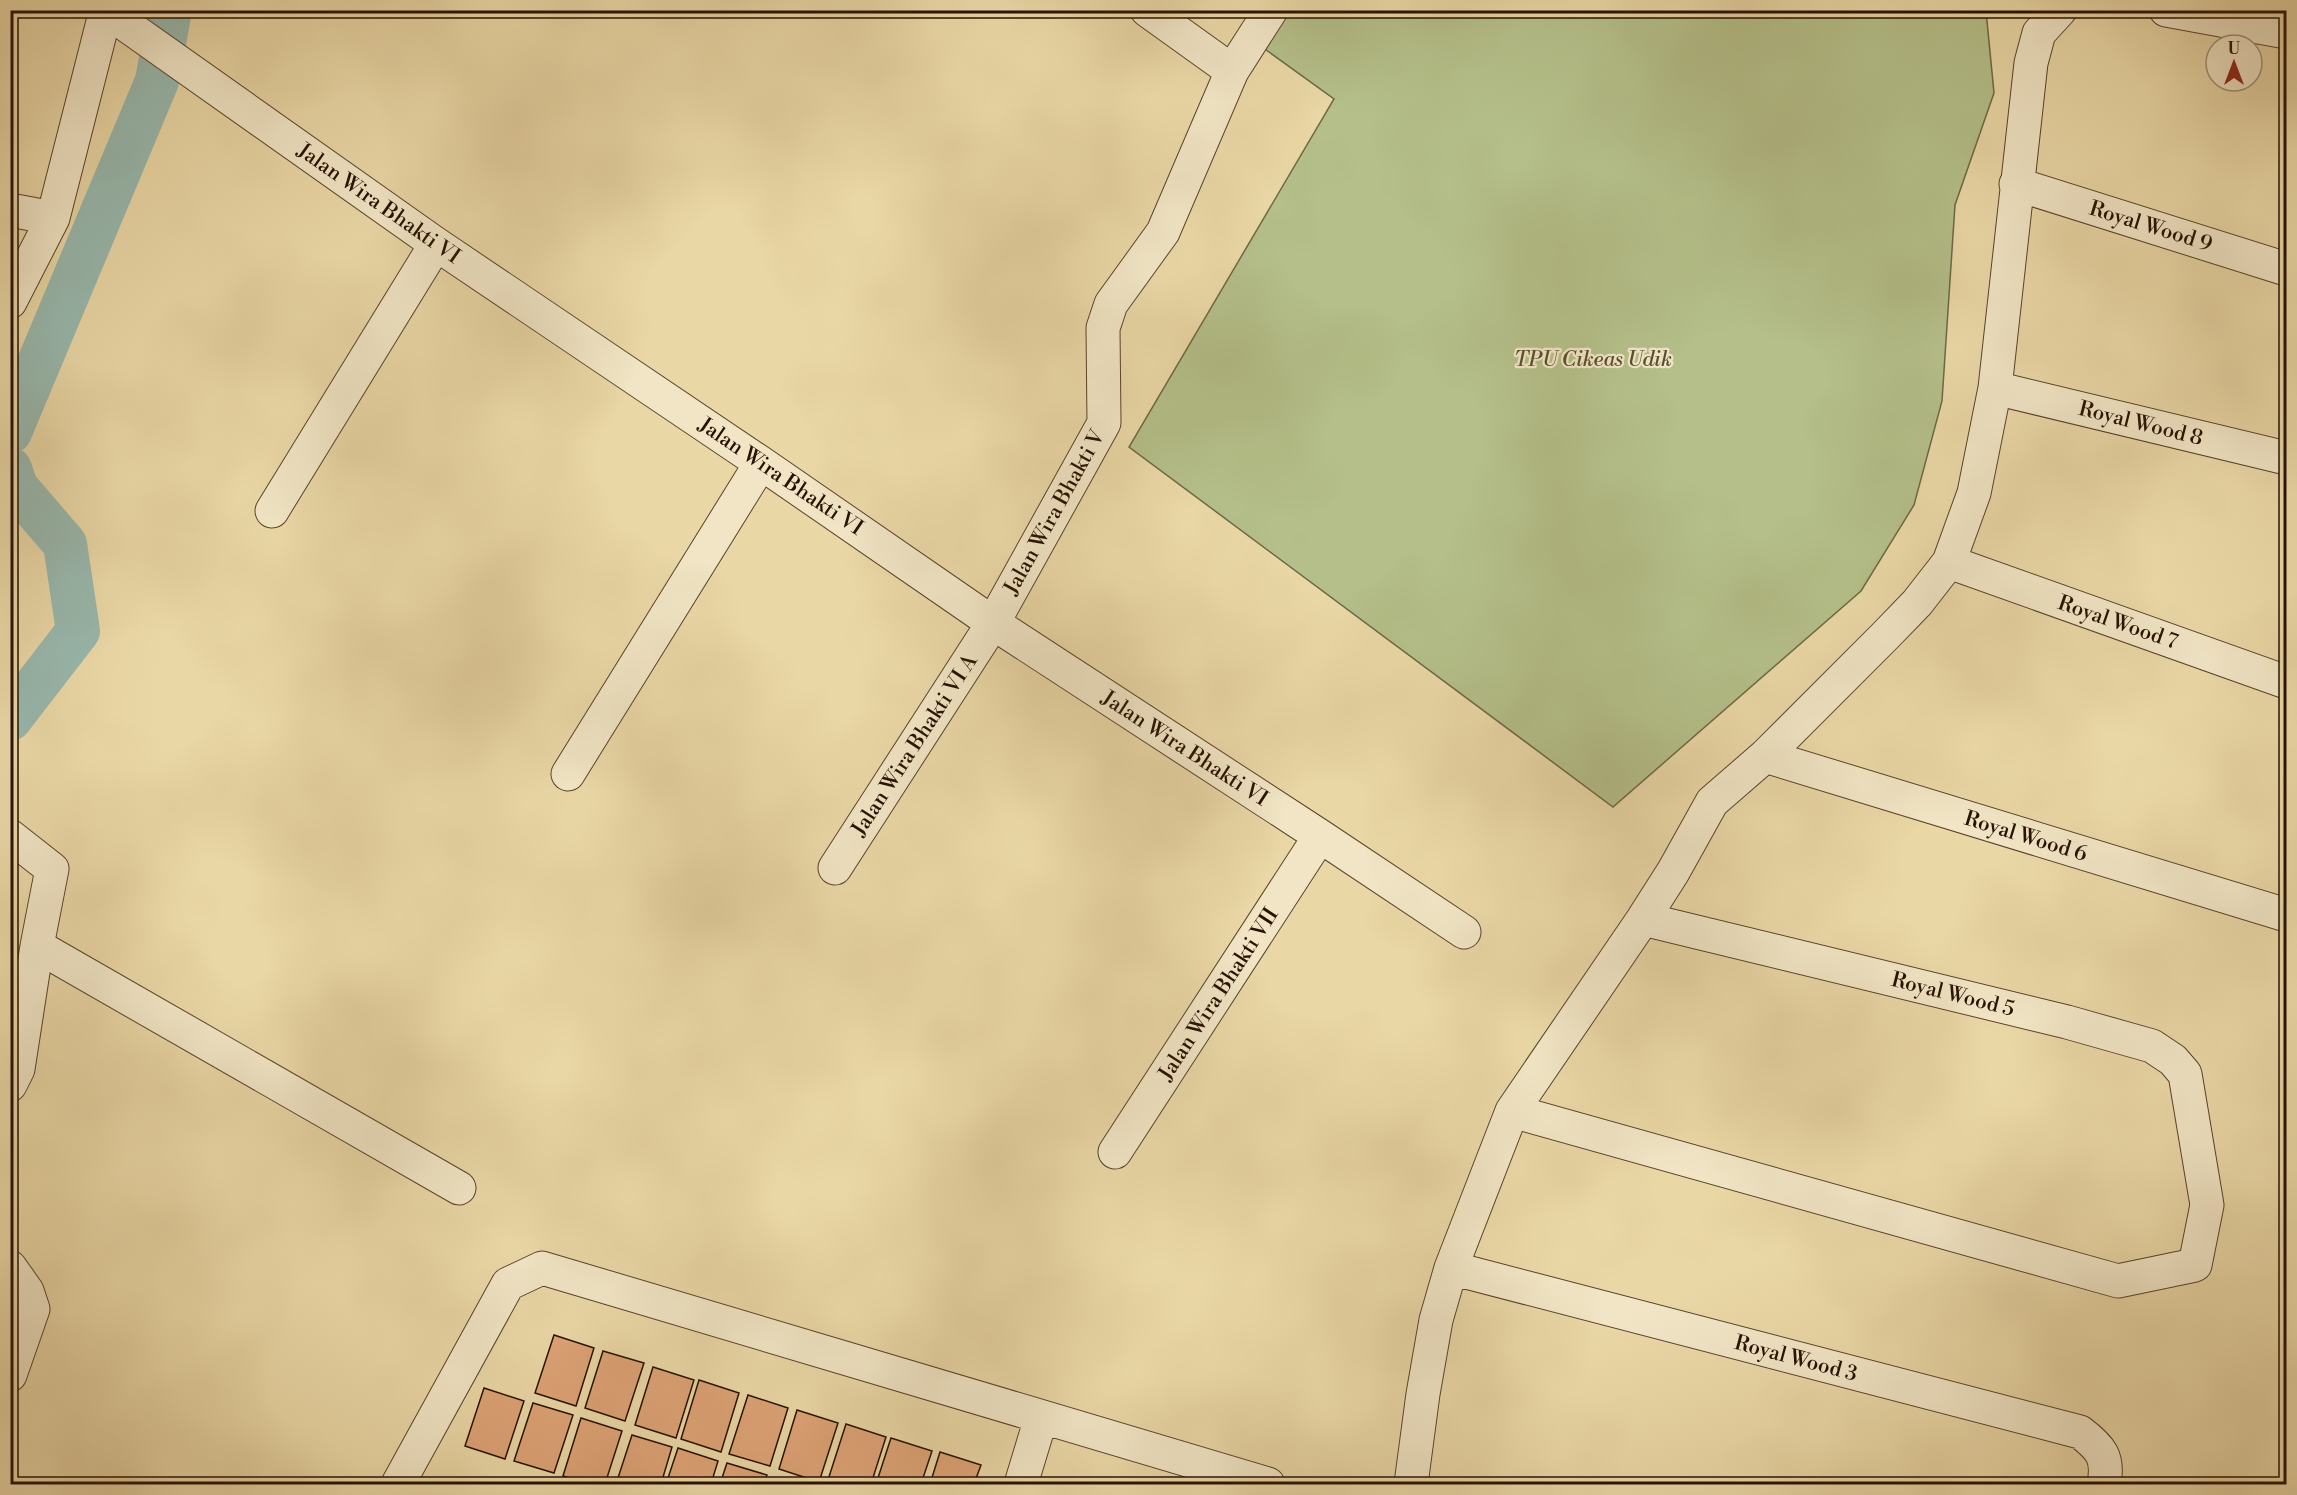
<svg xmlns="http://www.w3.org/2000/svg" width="2297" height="1495" viewBox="0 0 2297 1495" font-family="'Libre Bodoni',serif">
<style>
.green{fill:#b4bf89;stroke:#6e6844;stroke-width:1.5}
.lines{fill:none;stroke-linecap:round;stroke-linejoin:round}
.canal{stroke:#98b8ad;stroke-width:44}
.building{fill:#dda376;stroke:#271200;stroke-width:1.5}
.street-casing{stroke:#58432a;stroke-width:35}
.street{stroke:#f1e5c5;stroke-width:33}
.labels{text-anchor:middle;stroke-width:4.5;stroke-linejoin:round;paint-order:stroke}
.street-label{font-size:21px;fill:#271200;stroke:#f1e5c5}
.park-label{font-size:21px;font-style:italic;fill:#584f30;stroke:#f1e5c5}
</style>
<rect width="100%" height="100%" fill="#ead7a6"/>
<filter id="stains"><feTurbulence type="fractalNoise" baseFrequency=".00333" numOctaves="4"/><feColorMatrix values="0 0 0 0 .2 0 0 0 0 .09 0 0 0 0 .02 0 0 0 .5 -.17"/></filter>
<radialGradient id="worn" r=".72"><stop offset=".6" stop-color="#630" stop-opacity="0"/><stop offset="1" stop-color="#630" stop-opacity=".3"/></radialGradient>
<path class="green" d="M1265,11h721l8,82 -39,112 -13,196 -28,104 -53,86 -248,216 -484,-360 205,-348 -83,-60z"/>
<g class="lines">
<path class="canal" d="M10,432l147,-351 13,-71
M10,469l6,18 49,57 13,87 -68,88"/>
</g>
<path class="building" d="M554,1335l40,13 -18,58 -41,-13z
M603,1351l41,12 -19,58 -40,-13z
M653,1367l41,13 -18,58 -41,-13z
M699,1380l40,13 -18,59 -40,-13z
M484,1388l40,13 -19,58 -40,-13z
M748,1395l40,13 -18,58 -41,-12z
M533,1403l40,12 -19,58 -40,-12z
M797,1410l41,13 -19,59 -40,-13z
M581,1418l41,13 -17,53h-16l-26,-8z
M846,1424l40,13 -15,47 -44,-1z
M632,1435l40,12 -11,37h-45z
M891,1438l41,13 -11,33h-45z
M678,1448l40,13 -7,23h-45z
M940,1452l41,13 -7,19h-44z
M727,1463l40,12 -3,9h-44z
M775,1478l20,6h-22z
M1063,1479l18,5h-20z"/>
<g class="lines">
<defs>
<path id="street" d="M105,10l331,234 325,219 232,160 327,213 144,96
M1147,10l85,61
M2166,10l120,22
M2016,184l270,85
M10,210l43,8
M10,302l43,-84 53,-208
M1995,388l291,70
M272,511l164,-267
M1949,562l337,120
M1765,756l521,159
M568,774l193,-311
M10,836l42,33 -15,77 -19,123 -8,16
M835,868l158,-245 111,-200 -1,-95 8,-24 52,-72 69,-161 39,-61
M37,946l422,242
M1512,1111l606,170 77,-16 12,-60 -22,-131 -12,-14 -21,-14 -85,-24 -424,-103
M1115,1152l205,-316
M10,1267l17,24 6,18 -23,66
M1451,1268l629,164c21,16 29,25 24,52
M398,1484l110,-200 34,-16 726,216
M1021,1484l20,-66
M1411,1484l12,-90 13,-74 15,-52 61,-157 131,-192 30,-47 39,-70 53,-46 121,-121 31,-32 32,-41 25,-69 21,-105 36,-325 8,-30 21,-23"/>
</defs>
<use href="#street" class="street-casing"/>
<use href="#street" class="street"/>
</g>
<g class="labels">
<g class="street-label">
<text transform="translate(379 203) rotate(35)" y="7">Jalan Wira Bhakti VI</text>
<text transform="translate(2151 226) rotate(17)" y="7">Royal Wood 9</text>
<text transform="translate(2141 423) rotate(14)" y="7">Royal Wood 8</text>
<text transform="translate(781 476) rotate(34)" y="7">Jalan Wira Bhakti VI</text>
<text transform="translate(1054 512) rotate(-61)" y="7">Jalan Wira Bhakti V</text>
<text transform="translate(2118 622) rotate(19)" y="7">Royal Wood 7</text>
<text transform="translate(914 745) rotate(-57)" y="7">Jalan Wira Bhakti VI A</text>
<text transform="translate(1185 748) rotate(33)" y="7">Jalan Wira Bhakti VI</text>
<text transform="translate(2026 836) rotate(17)" y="7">Royal Wood 6</text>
<text transform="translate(1218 994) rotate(-57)" y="7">Jalan Wira Bhakti VII</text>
<text transform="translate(1953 994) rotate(14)" y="7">Royal Wood 5</text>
<text transform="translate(1796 1358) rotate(15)" y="7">Royal Wood 3</text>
</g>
<g class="park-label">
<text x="1593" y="366">TPU Cikeas Udik</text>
</g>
</g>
<rect width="2297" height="1495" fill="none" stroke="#ead7a6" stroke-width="36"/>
<rect x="12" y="12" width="2273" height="1471" fill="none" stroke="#271200" stroke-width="3"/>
<rect x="18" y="18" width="2261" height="1459" fill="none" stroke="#271200" stroke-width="1.5"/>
<g transform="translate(2234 63)"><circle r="28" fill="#f1e5c5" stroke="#a09176" stroke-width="1.5"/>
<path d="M0-4.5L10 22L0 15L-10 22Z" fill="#8f2418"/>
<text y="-9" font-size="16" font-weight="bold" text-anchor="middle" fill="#271200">U</text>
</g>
<rect width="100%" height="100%" filter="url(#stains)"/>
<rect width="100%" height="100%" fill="url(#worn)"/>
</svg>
